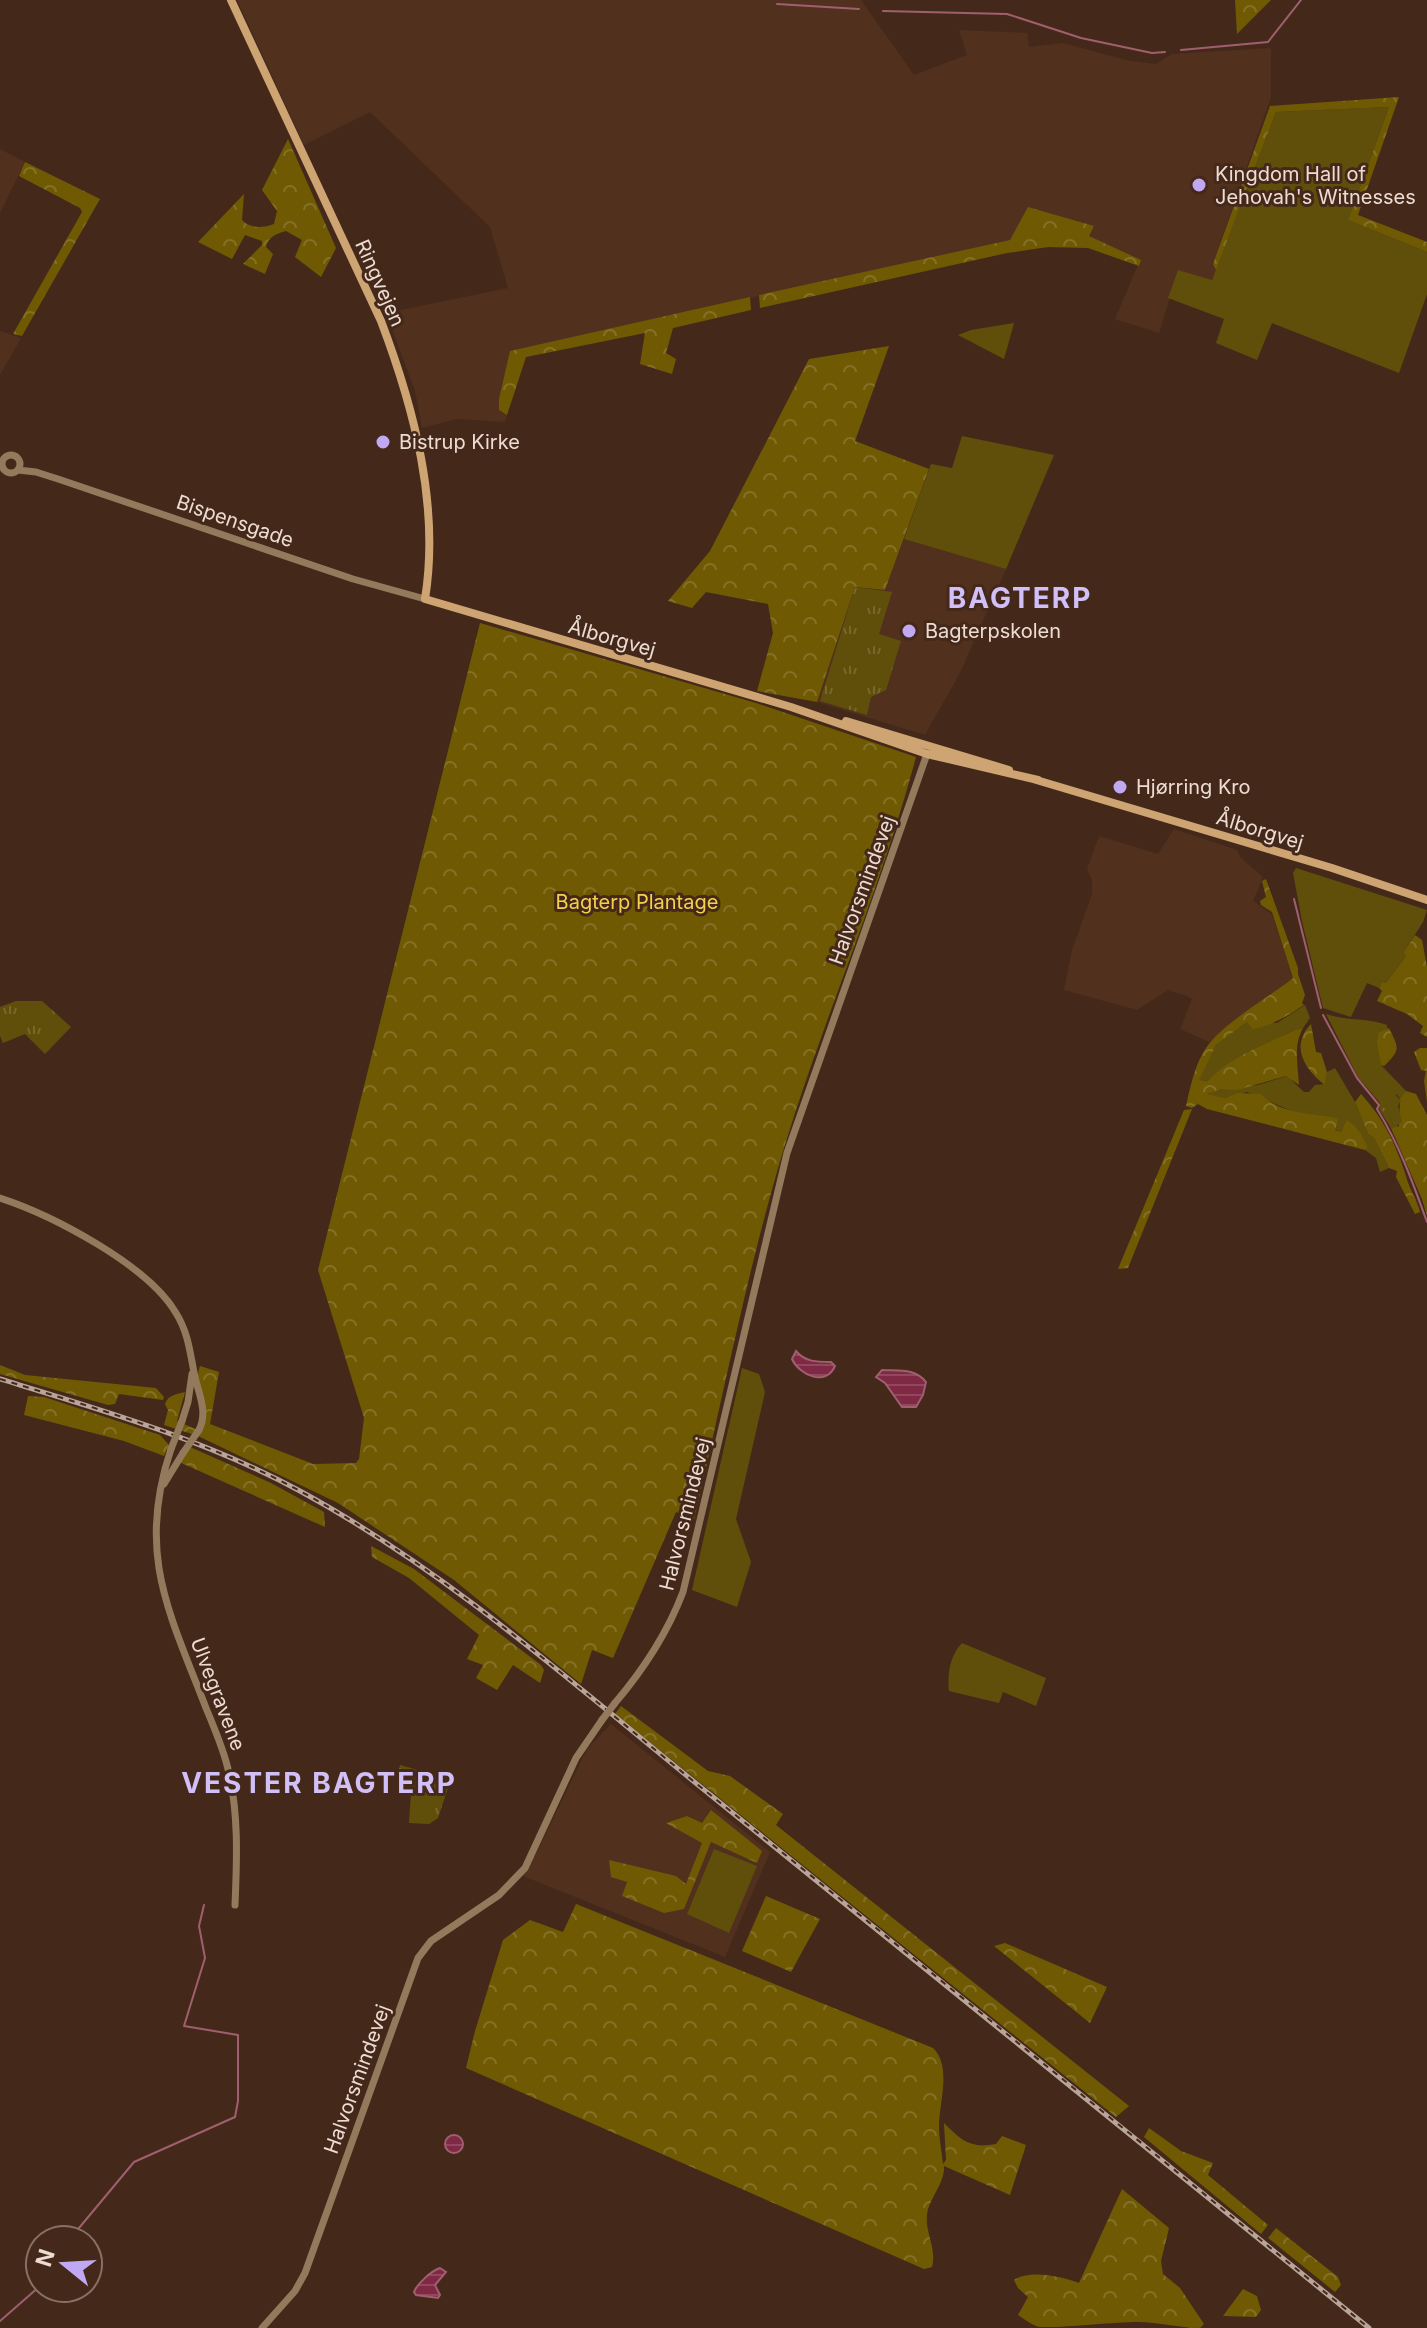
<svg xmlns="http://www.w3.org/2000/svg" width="1427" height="2328" viewBox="0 0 1427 2328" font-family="Inter,sans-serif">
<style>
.built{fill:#51301d}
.green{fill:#604f0b}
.forest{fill:url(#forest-crowns)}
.park{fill:url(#park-tufts)}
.water{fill:url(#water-rules);stroke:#a05f6f;stroke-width:2}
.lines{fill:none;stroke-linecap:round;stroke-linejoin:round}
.stream{stroke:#a05f6f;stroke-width:2}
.tertiary{stroke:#947a5c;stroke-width:7}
.secondary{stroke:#cda472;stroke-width:8}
.rail-casing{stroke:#b9a499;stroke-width:5}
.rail{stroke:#44291a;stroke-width:2;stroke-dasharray:6;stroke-linecap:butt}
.tertiary-bridge{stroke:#947a5c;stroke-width:7}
.poi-dot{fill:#c1a8f3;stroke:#44291a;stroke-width:3}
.labels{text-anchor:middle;stroke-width:6;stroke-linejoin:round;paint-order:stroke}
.poi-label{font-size:20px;fill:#eedcd3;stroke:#44291a;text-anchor:start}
.street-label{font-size:20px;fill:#eedcd3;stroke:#44291a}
.park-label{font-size:20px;fill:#f5d04c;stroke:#44291a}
.district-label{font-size:28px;font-weight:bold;letter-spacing:2px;fill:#d1bff7;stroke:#44291a}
</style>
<defs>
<pattern id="forest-crowns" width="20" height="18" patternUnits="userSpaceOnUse" patternTransform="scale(2)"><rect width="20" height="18" fill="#6f5a03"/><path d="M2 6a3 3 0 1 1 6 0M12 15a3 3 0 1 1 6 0" fill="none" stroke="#847127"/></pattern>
<pattern id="park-tufts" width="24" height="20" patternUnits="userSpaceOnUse" patternTransform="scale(2)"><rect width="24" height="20" fill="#604f0b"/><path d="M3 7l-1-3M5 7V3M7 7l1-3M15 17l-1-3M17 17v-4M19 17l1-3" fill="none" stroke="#77682e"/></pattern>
<pattern id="water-rules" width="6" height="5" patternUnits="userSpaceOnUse" patternTransform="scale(2)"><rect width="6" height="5" fill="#7f2944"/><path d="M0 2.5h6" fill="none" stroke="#91475e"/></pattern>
</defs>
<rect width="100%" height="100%" fill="#44291a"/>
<path class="built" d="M237,0h624l53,75 53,-20 -8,-25 68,3 2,14 34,-4 67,18 26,3 16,-10 99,-6v49l-58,167 3,6 -4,10 -34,-9 -19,62 -44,-14 25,-59 -52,-24 6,-9 -83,13 -500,111 -12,59 8,5 -2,7 -48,-3 -35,9 -7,-37 -29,-78 122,-25 -18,-61 -120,-115 -66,33z
M0,149l25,13 -25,51z
M0,331l21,7 -21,37z
M904,539l102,30 -46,104 -35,62 -108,-33 38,-115 30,3z
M1174,829l63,21 4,8 22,19 -10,24 19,13 21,64 -84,64 -29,-13 12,-30 -5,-3 -19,-6 -31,20 -73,-20 8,-40 20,-56v-14l-5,-11 12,-33 59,18z
M611,1724l159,128 -45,105 -202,-81 14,-24 50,-103z"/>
<path class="green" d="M1389,107l-41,113 79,32v42l-28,79 -127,-50 -15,37 -41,-17 8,-24 -56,-21 10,-28 34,10 64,-168z
M1014,323l-10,36 -46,-24 13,-5z
M962,436l92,19 -48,114 -102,-30 27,-75 21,4z
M1296,868l131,42 -4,12 -20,31 3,3 -20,27 -4,-1 -3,6 -12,-5 -16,34 -28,-9 -21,-87 -9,-48z
M1305,1005l5,13 -7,10 -8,2c-29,14 -65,26 -86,51l-11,-1 18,-35 31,-23 30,1z
M1326,1014c22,7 42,4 61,11v4l-8,3 2,33 25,26 -6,7 -4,-4 -6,22 3,9 3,2 -5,1 -12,-19 1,-6 -22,-26z
M1335,1068l20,34 13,32 6,4 15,30 -9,4 -4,-14 -11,-8 3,-2 -22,-28 -5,12 -94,-40 -21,6 -20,-4 16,-5 36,-4 29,-9 17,16h5l6,-7 10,-1 2,-12z
M742,1368l17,6 6,18 -29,127 15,43 -14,45 -45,-17z
M962,1643l84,35 -10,28 -33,-14 -4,11 -50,-12c-2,-16 1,-36 13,-48z
M714,1849l43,17 -28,67 -42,-19z"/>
<path class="forest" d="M1235,0h36l-34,34z
M1399,97l-41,118 69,27v10l-79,-32 41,-113 -113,5 -60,158 -3,-6 57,-158z
M288,139l48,109 -15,29 -26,-20 7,-17 -16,-9c-10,3 -17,5 -20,16l7,7 -8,20 -22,-10 19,-19v-4l-17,-6 -13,24 -34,-17 46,-48 -2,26c8,9 21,8 32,4l3,-13 -15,-21z
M25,162l75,37 -78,137 -9,-2 69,-122 -2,-4 -61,-32z
M1028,207l66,19 -5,10 52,24 -2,6 -51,-18 -40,-1 -41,6 -247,55 -1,-13 251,-55z
M750,297l1,13 -78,18 -7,25 10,6 -4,15 -32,-10 5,-31 -119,24 -19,58 -8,-5v-11l11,-48z
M889,346l-34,95 74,28 -44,121 -30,-3 -38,115 -60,-11 16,-58 -5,-29 -62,-12 -14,16 -24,-7 42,-50 99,-192z
M480,623l276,80 160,54c-32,121 -82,237 -121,356 -43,132 -69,271 -101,407l-18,-8 -63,146 -21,-8 -11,34 -127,-104 -116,-77 -140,-67 -34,-11 4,-15 -3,-6c3,-9 12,-10 20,-12l-8,29 23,10c11,-19 -8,-44 0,-65l19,6 -9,52 103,40 43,-1 3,-4 5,-41 -46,-148z
M1266,879l32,89v6l7,21 -3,8 2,2c-17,11 -31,20 -51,24l-6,-7 -31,23 -17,35 9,1c22,-25 58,-37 87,-51l8,-2c-10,18 -5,37 -4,57l-13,-9 -49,14 -15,-1 -15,5 19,4 11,-5 24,1c18,20 50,19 75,24l2,2 -3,10 6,2 5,-12c11,5 17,17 22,28l-3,2 -158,-41 -9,-5 -6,4 -6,-2c4,-18 9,-42 20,-58 16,-24 63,-51 87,-70l-21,-66 -11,-7 -1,-4 6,-4 -4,-16z
M1415,935l7,5 5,27v70l-7,-4 3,-7 -16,-12 -30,-13 5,-10 -3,-3 3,-6 4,1 20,-27 -3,-3z
M1311,1024l5,28 5,1 6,19 -2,13c-21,-16 -35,-39 -14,-61z
M1389,1028c10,21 12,21 -5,38l-3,-1 -4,-23 2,-10z
M1420,1048h7v54l-3,-21 2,-10 -5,-1 -7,-18z
M1406,1091l10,3 11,21v101l-5,-17 -31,-71 8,-2 1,-28z
M1361,1094c23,25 35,51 45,82 3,13 11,23 14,36l-5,2 -19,-37 1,-6 -8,-3 -15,-30 -6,-4 -13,-32z
M1192,1109l-64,159 -10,1 66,-159z
M0,1365l25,10 131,13 8,9 -1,3 -44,-6 -4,10 -7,1 -108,-31z
M28,1396l16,1 116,38 9,10 -5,11 -40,-15 -100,-26z
M190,1447l81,36 53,29 1,15 -146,-65z
M371,1546l43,23 127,96 3,5 -4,13 -27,-18 -16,25 -21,-12 7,-13 -16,-6 12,-24 -70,-57 -37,-21z
M621,1706l87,65 22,5 53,38 -7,11 353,281 -13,11 -501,-403z
M711,1810l51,41 -5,12 -46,-21 -27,67 -20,4 -42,-17 5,-14 -16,-5 -2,-17 67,16 10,8 16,-41 -36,-20 21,-7 15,7z
M766,1896l54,23 -29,53 -49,-21z
M576,1904l357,144c19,18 6,55 6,78 0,13 3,26 4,38l3,-4 -2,-37c17,17 26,26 52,21l6,-8 24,9 -16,50 -66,-29c1,18 -15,32 -17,49 -2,18 10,34 5,52l-8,2 -458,-201 9,-37 28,-91 27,-20 33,12z
M1005,1943l102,44 -17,36 -96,-77z
M1149,2128l32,23 32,12 -5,12 60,50 -7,9 -117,-97z
M1122,2189l47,39 -8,33 2,13 17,14 24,36 -4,4c-21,0 -41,-6 -62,-6 -26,0 -74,6 -99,5 -7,-2 -15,-8 -21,-12l10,-18 -10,-9 -4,-8c16,-11 49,-3 65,3z
M1276,2228l62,49 3,8 -6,7 -67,-54z
M1243,2289l14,7 4,14 -5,7 -33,-1z"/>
<path class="park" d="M855,587l37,5 -13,42 22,7 -15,49 -15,7 -4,18 -47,-14z
M16,1001h26l29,26 -26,27 -20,-20 -22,9 -3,-7v-29z
M1392,1092l9,8 -3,6 4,15 -6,6 -3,-2 -3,-9 -10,-7 3,-12z
M400,1765l51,14 -13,39 -9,6 -20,-1 3,-46 -14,-3z"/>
<path class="water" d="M796,1351c9,11 21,11 35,11l4,4c-9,21 -36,9 -43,-7z
M882,1370c17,1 33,-2 44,12l-3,13 -7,12h-14l-17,-24 -9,-6z
M445 2144a9 9 0 1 1 18 0a9 9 0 1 1-18 0Z
M440,2268l6,4 -11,13 5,10 -2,3 -22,-3 -2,-3c3,-8 17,-21 26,-24z"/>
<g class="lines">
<path class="stream" d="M777,4l82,5
M883,11l124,3 74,24 71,15 13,-1
M1181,50l87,-8 33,-42
M1294,899l27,109
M1323,1015l34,63 22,27 -2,4c22,35 36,74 50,113
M69,2240l65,-78 101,-45 3,-16v-66l-54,-9 21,-68 -6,-32 5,-21
M0,2321l40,-35"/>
<path class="tertiary" d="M2 464a9 9 0 1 1 18 0a9 9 0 1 1-18 0Z
M18,470l18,2 25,8 292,99 72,20
M0,1198c52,17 148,67 176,115 13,21 14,41 19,64 4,18 13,35 4,53
M182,1421l6,-19 4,-28
M171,1449c-35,104 -2,163 35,259 8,19 16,38 21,57 12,45 10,94 8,140
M164,1484l19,-31
M615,1703c29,-34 52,-69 68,-111l104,-439 140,-399
M262,2328l33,-37 10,-18 113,-315 13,-17 68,-46 26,-27 51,-110 26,-38"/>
<path class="secondary" d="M231,0l150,321c33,87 59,185 44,278l366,108 136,47 111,26
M846,721l163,49
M1033,779l299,89 95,32"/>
<defs>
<path id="rail" d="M0,1379c102,31 206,61 300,112 151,82 280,199 413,306 220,176 438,354 656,531"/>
</defs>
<use href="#rail" class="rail-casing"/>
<use href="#rail" class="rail"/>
<path class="tertiary-bridge" d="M171,1449l11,-28
M183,1453l16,-23
M602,1720l13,-17"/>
</g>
<g class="poi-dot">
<circle cx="1199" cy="185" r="8"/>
<circle cx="383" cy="442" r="8"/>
<circle cx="909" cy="631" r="8"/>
<circle cx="1120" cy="787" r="8"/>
</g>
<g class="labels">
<g class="poi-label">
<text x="1215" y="181">Kingdom Hall of<tspan x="1215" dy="23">Jehovah's Witnesses</tspan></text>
<text x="399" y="449">Bistrup Kirke</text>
<text x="925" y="638">Bagterpskolen</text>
<text x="1136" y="794">Hjørring Kro</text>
</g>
<g class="street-label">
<text transform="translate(380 283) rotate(66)" y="7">Ringvejen</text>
<text transform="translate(235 521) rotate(19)" y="7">Bispensgade</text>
<text transform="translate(612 638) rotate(16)" y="7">Ålborgvej</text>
<text transform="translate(1260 830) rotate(17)" y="7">Ålborgvej</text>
<text transform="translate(862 890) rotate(-70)" y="7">Halvorsmindevej</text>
<text transform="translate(685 1514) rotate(-76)" y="7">Halvorsmindevej</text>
<text transform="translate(218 1694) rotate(69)" y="7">Ulvegravene</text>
<text transform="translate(357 2079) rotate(-70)" y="7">Halvorsmindevej</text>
</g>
<g class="park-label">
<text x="637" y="909">Bagterp Plantage</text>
</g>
<g class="district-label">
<text x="1020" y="608">BAGTERP</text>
<text x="319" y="1793">VESTER BAGTERP</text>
</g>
</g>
<g transform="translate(64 2264) rotate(288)"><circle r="38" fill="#44291a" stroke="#887164" stroke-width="2"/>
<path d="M0-6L14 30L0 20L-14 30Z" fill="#c1a8f3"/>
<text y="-12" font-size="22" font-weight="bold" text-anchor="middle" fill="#eedcd3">N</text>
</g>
</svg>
